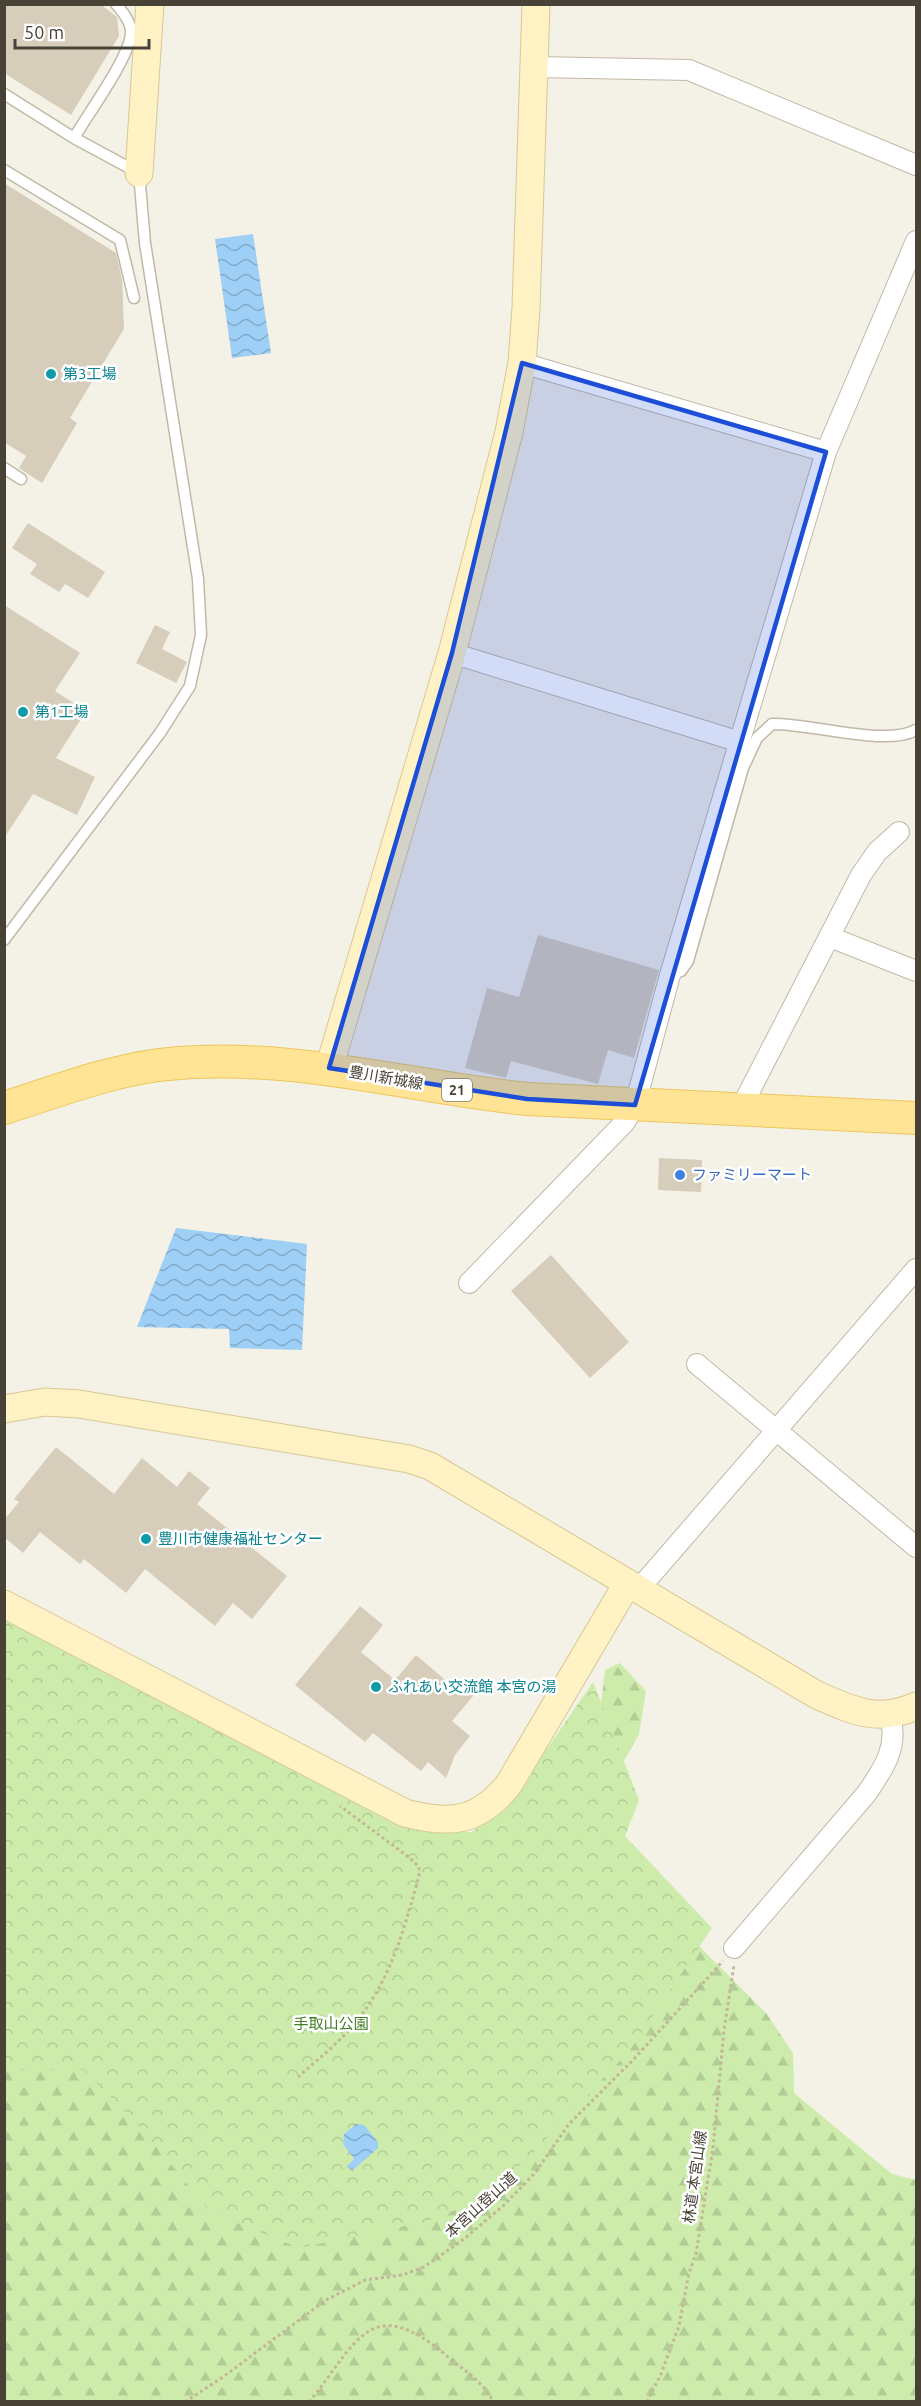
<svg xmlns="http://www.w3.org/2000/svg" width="921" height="2406" viewBox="0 0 921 2406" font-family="Ubuntu,'Noto Sans JP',sans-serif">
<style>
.forest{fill:url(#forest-firs)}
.park{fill:url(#park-crowns)}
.water{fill:url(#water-waves)}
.building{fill:#d7cdbb}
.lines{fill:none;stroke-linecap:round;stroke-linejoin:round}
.lane-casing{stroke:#c1b9a8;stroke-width:13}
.street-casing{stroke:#c1b9a8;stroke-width:22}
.secondary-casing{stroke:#d8c893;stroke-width:29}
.primary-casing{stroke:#ecc65c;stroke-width:34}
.path{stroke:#c3b698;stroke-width:3;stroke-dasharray:3 3;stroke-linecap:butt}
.lane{stroke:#fff;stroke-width:10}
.street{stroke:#fff;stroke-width:20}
.secondary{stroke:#fff3c6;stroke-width:27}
.primary{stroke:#ffe495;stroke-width:32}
.marked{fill:#1d4ed8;fill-opacity:0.2;stroke:#1d4ed8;stroke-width:4.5;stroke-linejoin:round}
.culture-dot{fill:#0f9aa8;stroke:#fff;stroke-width:2}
.shop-dot{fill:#3f7fe0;stroke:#fff;stroke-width:2}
.labels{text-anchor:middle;stroke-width:5;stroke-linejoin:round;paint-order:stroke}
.shield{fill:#fff;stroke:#7f7a72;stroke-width:1.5}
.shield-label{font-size:14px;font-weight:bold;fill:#484135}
.culture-label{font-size:15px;fill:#0d838f;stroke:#fff;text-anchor:start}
.street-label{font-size:15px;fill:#484135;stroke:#fff}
.shop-label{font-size:15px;fill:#366cbe;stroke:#fff;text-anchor:start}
.park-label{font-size:15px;fill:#437e24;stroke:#fff}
</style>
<defs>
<pattern id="forest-firs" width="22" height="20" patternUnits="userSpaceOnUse" patternTransform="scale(1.5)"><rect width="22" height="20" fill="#cdecac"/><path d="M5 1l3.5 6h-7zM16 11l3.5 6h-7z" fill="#b2cc95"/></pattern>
<pattern id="park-crowns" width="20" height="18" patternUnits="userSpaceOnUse" patternTransform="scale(1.5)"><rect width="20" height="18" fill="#cdecac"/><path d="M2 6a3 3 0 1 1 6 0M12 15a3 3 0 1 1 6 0" fill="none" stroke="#b2cc95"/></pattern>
<pattern id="water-waves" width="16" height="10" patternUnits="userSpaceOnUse" patternTransform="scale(1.5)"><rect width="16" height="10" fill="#9ecff6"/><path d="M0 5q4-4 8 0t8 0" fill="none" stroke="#83aac8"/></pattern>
</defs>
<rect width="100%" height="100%" fill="#f4f1e6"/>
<path class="forest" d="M620,1663l26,28 -7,43 -44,78 91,121 80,80 27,40 1,40 98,81 24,6v221h-911l-1,-687 455,129 33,-19 107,-103 6,-51z"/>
<path class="park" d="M4,1613l408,215 59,4 33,-21 89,-129 46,118 -14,36 87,92 -82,122 -137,145 -68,27 -126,26 -89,-36 -62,-76 -64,-66h-79z"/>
<path class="water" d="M253,234l18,119 -39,5 -17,-119z
M176,1228l131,16 -5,106 -72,-2 -1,-19 -92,-2z
M356,2124l8,1 14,17v6l-26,23 -5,-5 7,-7 -11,-15 1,-10z"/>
<path class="building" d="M4,4h96l17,13 2,19 -48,79 -67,-42z
M4,183l112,70 6,26 2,50 -54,89 7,5 -35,60 -23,-15 7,-12 -22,-14z
M28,523l77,49 -17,26 -23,-14 -6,8 -29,-18 7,-10 -25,-16z
M4,605l76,48 -25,38 31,20 -30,47 39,19 -18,38 -44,-21 -29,44z
M155,625l15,7 -8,17 25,13 -11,21 -40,-20z
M538,935l121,35 -25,88 -26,-8 -10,34 -87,-23 -5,17 -41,-10 22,-80 32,9z
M659,1158l43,2 -1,32 -43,-2z
M551,1255l78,87 -39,36 -79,-87z
M56,1447l58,47 28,-36 35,29 12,-16 21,17 -13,16 90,72 -35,43 -19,-16 -18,23 -70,-57 -19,24 -42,-34 -4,5 -40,-32 -17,21 -19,-16v-17l15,-18 -5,-3z
M360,1606l23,19 -22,27 34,28 21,-25 41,35 17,5 -22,26 18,15 -15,19 -9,23 -18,-16 -7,9 -48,-38 -8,9 -70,-57z"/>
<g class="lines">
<defs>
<path id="lane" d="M4,94l70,44 65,35 6,70 53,336 3,56 -11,51 -30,47 -156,207
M74,138c13,-23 57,-82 57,-106 0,-10 -8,-20 -15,-28
M4,170l116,70 14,58
M4,468l17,11
M670,975l11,-4 7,-10 55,-193 14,-30 15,-14c39,-1 113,23 144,6"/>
<path id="street" d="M534,67l155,3 227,95
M522,363l304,89
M452,653l288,89
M830,937l86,34
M744,1110l1,-10 116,-225 16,-23 22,-20
M469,1283l156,-161 10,-17 35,-130 156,-523 90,-211
M697,1364l219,183
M638,1590l278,-321
M734,1948l133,-155c17,-25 32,-47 23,-77"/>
<path id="secondary" d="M139,173l11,-169
M329,1068l123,-415 57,-221 13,-69 4,-55 10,-304
M4,1409l41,-7 34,2 330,55 21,7 387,229c36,16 61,28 99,11
M4,1604l401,209c45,12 74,9 104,-29l118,-200"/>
<path id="primary" d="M4,1108c51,-16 102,-36 155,-43 124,-15 245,21 368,34l389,19"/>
</defs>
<use href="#lane" class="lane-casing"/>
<use href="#street" class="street-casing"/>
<use href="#secondary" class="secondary-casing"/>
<use href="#primary" class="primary-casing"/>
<path class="path" d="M298,2077c19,-17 41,-34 57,-54 36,-43 49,-94 64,-147v-9l-9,-9 -70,-52
M185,2402l38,-25 103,-77 39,-20 37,-5 22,-8 40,-28 39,-33 32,-33 34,-49 64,-64 90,-99
M309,2402c48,-58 60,-112 138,-46 14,12 39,28 46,46
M647,2402l14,-28 18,-48 10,-53 7,-19 17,-106 11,-118 10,-65"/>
<use href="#lane" class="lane"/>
<use href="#street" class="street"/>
<use href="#secondary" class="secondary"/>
<use href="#primary" class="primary"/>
</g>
<path class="marked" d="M522,363l304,89 -191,653 -108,-6 -198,-31 123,-415z"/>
<g class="culture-dot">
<circle cx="51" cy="374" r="6"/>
<circle cx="23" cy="712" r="6"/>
<circle cx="146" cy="1539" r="6"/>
<circle cx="376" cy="1687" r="6"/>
</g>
<circle class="shop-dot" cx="680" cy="1175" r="6"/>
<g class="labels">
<rect class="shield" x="442" y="1079" width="30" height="22" rx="4.5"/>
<g class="shield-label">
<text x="457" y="1095">21</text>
</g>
<g class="culture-label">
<text x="63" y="379">第3工場</text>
<text x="35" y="717">第1工場</text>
<text x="158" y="1544">豊川市健康福祉センター</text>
<text x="388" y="1692">ふれあい交流館 本宮の湯</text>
</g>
<g class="street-label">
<text transform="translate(386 1078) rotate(10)" y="5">豊川新城線</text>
<text transform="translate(695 2177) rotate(-82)" y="5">林道 本宮山線</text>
<text transform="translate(481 2205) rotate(-42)" y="5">本宮山登山道</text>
</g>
<g class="shop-label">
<text x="692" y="1180">ファミリーマート</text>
</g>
<g class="park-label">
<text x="331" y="2029">手取山公園</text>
</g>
</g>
<rect width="921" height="2406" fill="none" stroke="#484135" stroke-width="12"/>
<path d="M15 39v9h134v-9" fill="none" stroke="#484135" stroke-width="3"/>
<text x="24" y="39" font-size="18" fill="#484135" stroke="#ffffff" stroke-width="4.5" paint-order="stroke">50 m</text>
</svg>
